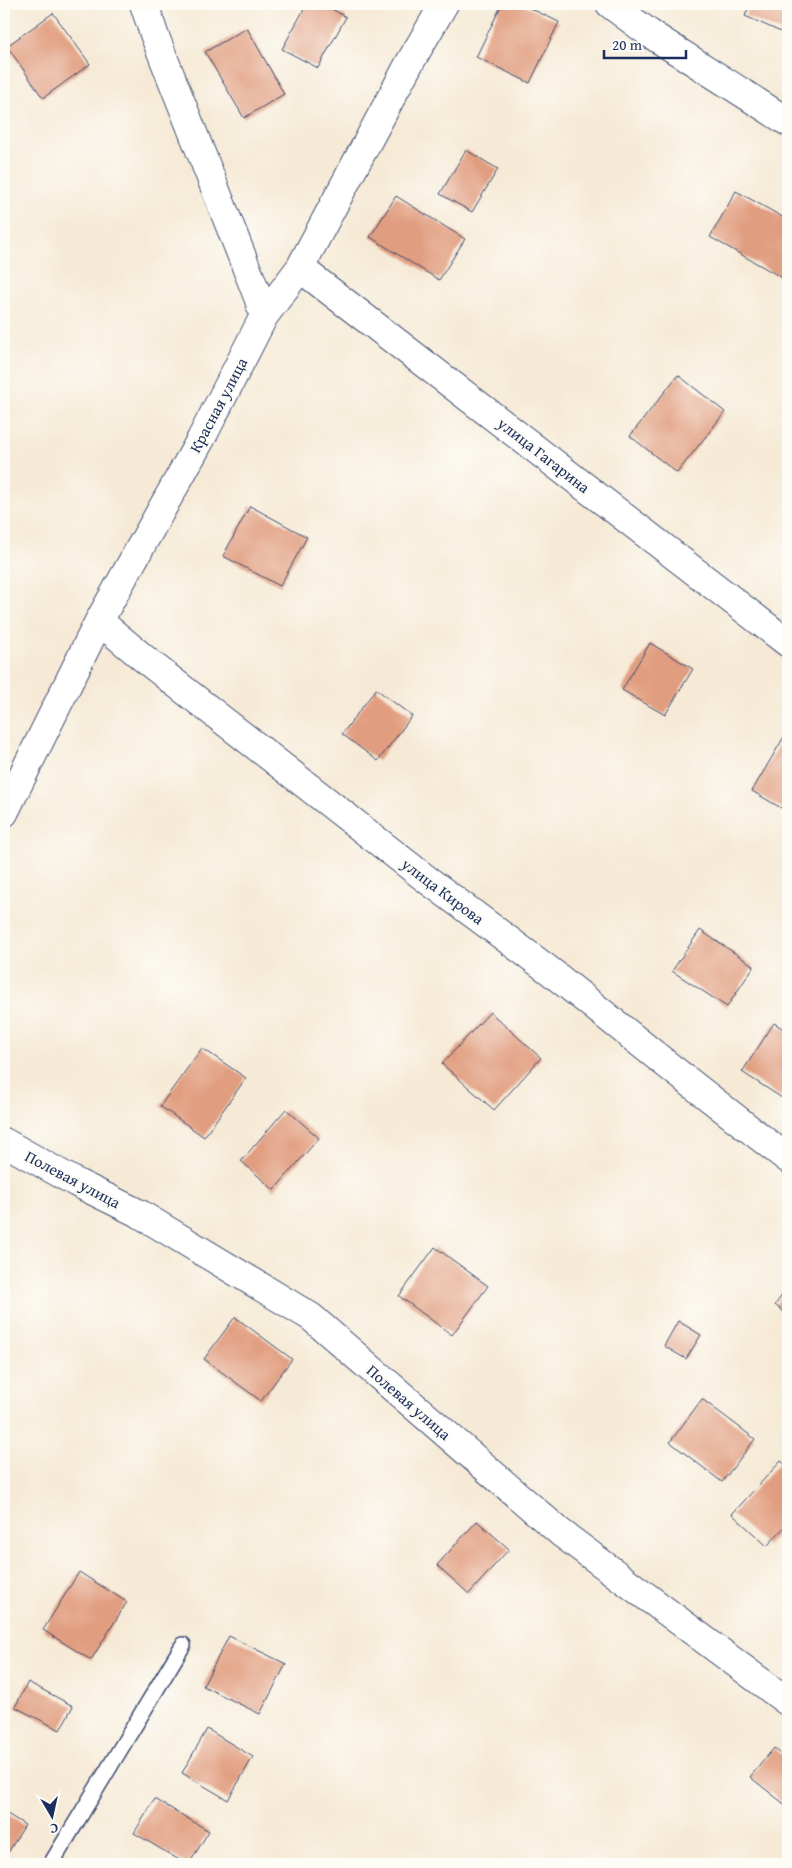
<svg xmlns="http://www.w3.org/2000/svg" width="792" height="1868" viewBox="0 0 792 1868" font-family="'Gentium Book Plus',serif">
<style>
.building{fill:#e19d7f}
.lines{fill:none;stroke-linecap:round;stroke-linejoin:round}
.lane-casing{stroke:#3c4b70;stroke-width:18}
.street-casing{stroke:#3c4b70;stroke-width:30}
.lane{stroke:#fff;stroke-width:15}
.street{stroke:#fff;stroke-width:28}
.labels{text-anchor:middle;stroke-width:5;stroke-linejoin:round;paint-order:stroke}
.street-label{font-size:16px;fill:#1b2f5e;stroke:#fdfcf7}
</style>
<rect width="100%" height="100%" fill="#fdfcf7"/>
<filter id="ink" filterUnits="userSpaceOnUse"><feTurbulence type="fractalNoise" baseFrequency=".02" numOctaves="2"/><feDisplacementMap in="SourceGraphic" scale="10" xChannelSelector="R" yChannelSelector="G"/><feConvolveMatrix kernelMatrix="1 2 1 2 8 2 1 2 1" color-interpolation-filters="sRGB"/></filter>
<filter id="wash" filterUnits="userSpaceOnUse"><feTurbulence type="fractalNoise" baseFrequency=".0096" numOctaves="4" result="noise"/><feDisplacementMap in="SourceGraphic" scale="20" xChannelSelector="R" yChannelSelector="G"/><feGaussianBlur stdDeviation="1.12" result="paint"/><feColorMatrix in="noise" values="0 0 0 0 0 0 0 0 0 0 0 0 0 0 0 0 0 1.4 0 .05"/><feComposite in="paint" operator="in"/></filter>
<g filter="url(#wash)">
<rect width="100%" height="100%" fill="#f6ead6"/>
<g id="blocks">
<path class="building" d="M307,4h16l23,13 -28,51 -36,-19z
M502,4h19l38,18 -29,61 -54,-26z
M750,4h38v14l-7,14 -36,-16z
M53,13l37,51 -47,34 -36,-52z
M247,28l37,66 -40,24 -39,-66z
M466,150l32,19 -26,43 -32,-18z
M736,191l52,29v61l-78,-44z
M396,196l69,43 -26,41 -69,-43z
M678,375l47,37 -48,61 -47,-37z
M250,506l57,31 -27,49 -57,-30z
M650,643l43,26 -28,46 -43,-25z
M376,689l36,27 -34,45 -36,-27z
M788,730v82l-36,-21z
M700,930l54,36 -27,41 -55,-36z
M490,1012l51,46 -47,52 -52,-46z
M774,1023l14,9v55l-6,11 -40,-26z
M202,1048l44,30 -42,59 -44,-31z
M286,1109l33,29 -45,52 -33,-29z
M435,1247l53,39 -36,49 -53,-39z
M788,1287v28l-13,-10z
M235,1317l57,42 -31,42 -57,-42z
M678,1321l23,14 -15,24 -22,-13z
M702,1399l53,40 -33,43 -52,-40z
M781,1461l7,6v56l-21,23 -35,-32z
M477,1521l32,28 -40,45 -32,-29z
M79,1572l48,30 -36,58 -48,-30z
M229,1636l57,28 -26,50 -57,-28z
M28,1682l45,24 -13,24 -45,-23z
M207,1729l46,28 -25,43 -46,-27z
M774,1748l14,12v47l-38,-30z
M155,1799l54,32 -20,33h-3l-52,-31z
M4,1812l21,13 -21,34z"/>
</g>
</g>
<g filter="url(#ink)">
<use href="#blocks" fill-opacity="0" stroke="#3c4b70" stroke-width="1"/>
<g class="lines">
<defs>
<path id="lane" d="M51,1864l132,-219"/>
<path id="street" d="M144,4l10,30 104,263 6,19
M610,4l39,29 139,89
M300,268l488,375
M99,621l48,40 278,217 125,93 120,96 118,92
M4,813l95,-192 102,-182 63,-123 36,-48 109,-204 35,-60
M4,1142l73,41 63,31 171,103 250,216 227,169"/>
</defs>
<use href="#lane" class="lane-casing"/>
<use href="#street" class="street-casing"/>
<use href="#lane" class="lane"/>
<use href="#street" class="street"/>
</g>
</g>
<g class="labels">
<g class="street-label">
<text transform="translate(218 405) rotate(-62)" y="6">Красная улица</text>
<text transform="translate(544 455) rotate(38)" y="6">улица Гагарина</text>
<text transform="translate(443 891) rotate(37)" y="6">улица Кирова</text>
<text transform="translate(73 1179) rotate(28)" y="6">Полевая улица</text>
<text transform="translate(409 1402) rotate(41)" y="6">Полевая улица</text>
</g>
</g>
<rect width="792" height="1868" fill="none" stroke="#fdfcf7" stroke-width="20"/>
<g transform="translate(52 1816) rotate(171)" stroke="#fdfcf7" stroke-width="4" paint-order="stroke">
<path d="M0-4L9 19L0 12L-9 19Z" fill="#1b2f5e"/>
<text y="-8" font-size="14" font-weight="bold" text-anchor="middle" fill="#1b2f5e">С</text>
</g>
<path d="M604 50v8h82v-8" fill="none" stroke="#1b2f5e" stroke-width="2.5"/>
<text x="612" y="50" font-size="15" fill="#1b2f5e" stroke="#fdfcf7" stroke-width="4" paint-order="stroke">20 m</text>
</svg>
